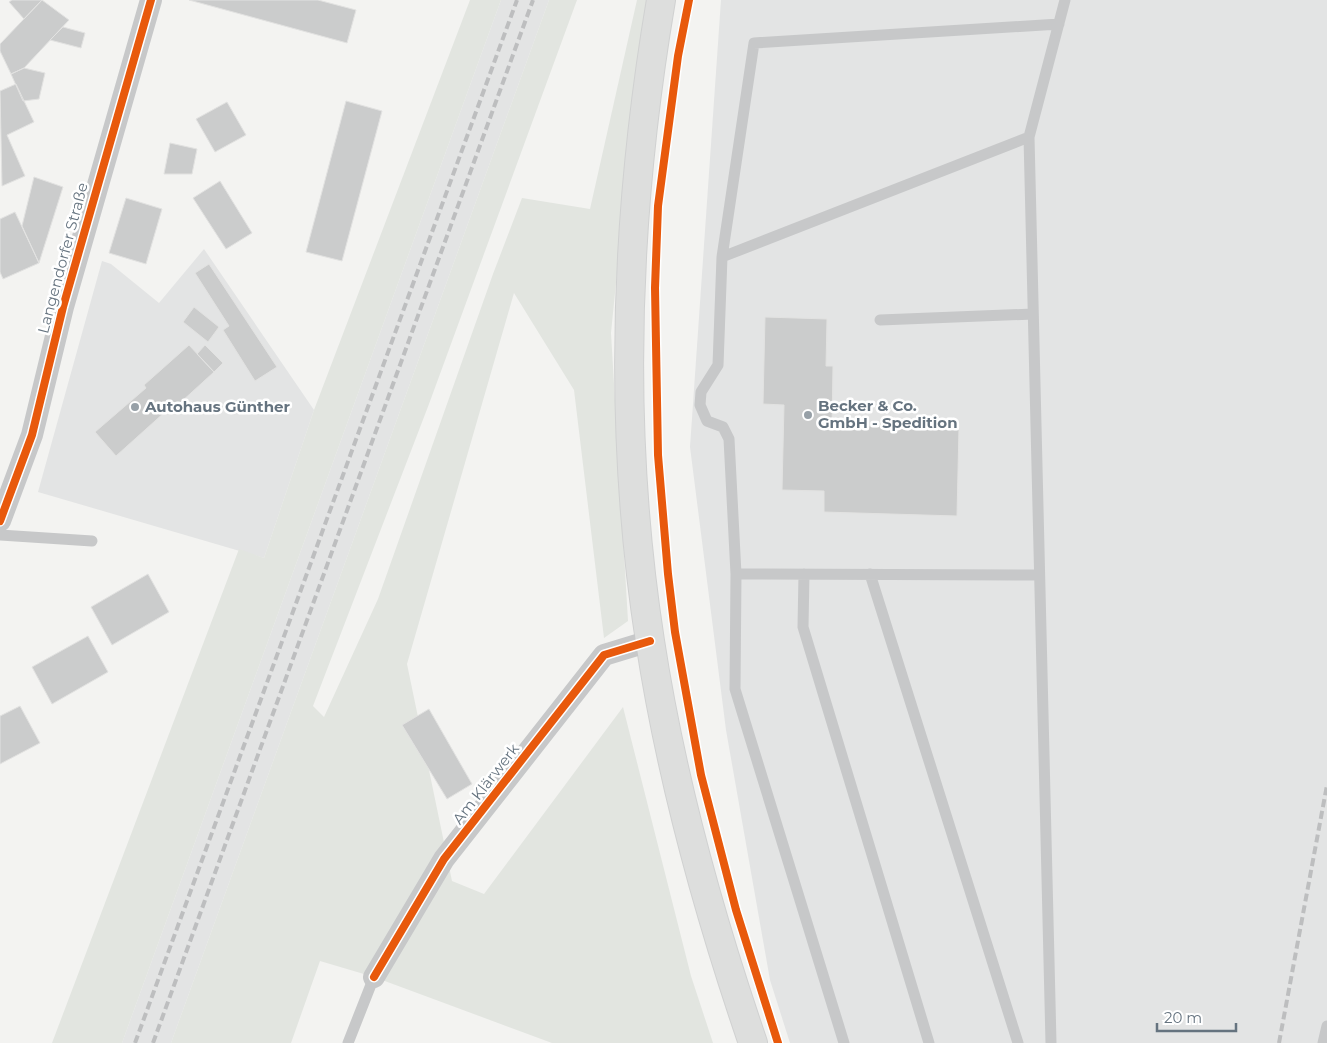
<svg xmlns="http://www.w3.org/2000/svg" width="1327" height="1043" viewBox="0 0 1327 1043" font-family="Montserrat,sans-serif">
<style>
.built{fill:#e3e4e4}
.green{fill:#e2e5e0}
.building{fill:#cbcccc;stroke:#e2e2e1}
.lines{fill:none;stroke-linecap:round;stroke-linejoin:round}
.primary-casing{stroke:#d0d1d1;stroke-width:30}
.service{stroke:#c7c8c9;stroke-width:11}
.minor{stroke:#c7c8c9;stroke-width:22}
.primary{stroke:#dddedd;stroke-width:28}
.rail{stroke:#bdbebf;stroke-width:4;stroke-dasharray:8 4;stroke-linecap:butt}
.cycleway-casing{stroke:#fff;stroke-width:11}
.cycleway{stroke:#e8590c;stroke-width:8}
.poi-dot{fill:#97a0a7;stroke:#fff;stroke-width:2}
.labels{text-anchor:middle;stroke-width:5;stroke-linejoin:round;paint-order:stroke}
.street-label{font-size:15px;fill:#65737f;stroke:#fff}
.poi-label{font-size:15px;font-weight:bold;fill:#65737f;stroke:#fff;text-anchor:start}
</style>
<rect width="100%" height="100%" fill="#f3f3f1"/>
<path class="built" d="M501,0h48l-378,1043h-49z
M721,0h606v1043h-537l-20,-63 -44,-250 -36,-283z
M204,249l110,161 -50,148 -226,-66 64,-231 9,3 48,39z"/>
<path class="green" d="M470,0h31l-379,1043h-70l187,-494 25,9 50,-148z
M549,0h28l-148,404 -116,302 11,11 54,-118 115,-325 29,-76 68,11 47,-209h10l-9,62 -27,271 17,288 -24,17 -30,-248 -60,-97 -107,371 45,217 32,13 139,-187 68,269 22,67h-161l-178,-66 -54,-16 -29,82h-120z"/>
<path class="building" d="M12,0h30l-18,19 -15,-17z
M42,0l27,20 -45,48 -13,6 -11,-23v-7z
M189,0h129l38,10 -9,33z
M63,27l22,6 -4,15 -31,-8z
M24,68l21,5 -6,26 -16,2 -12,-27z
M16,84l18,38 -27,13 18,41 -23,10 -2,-95z
M346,101l36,10 -40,150 -36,-9z
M227,102l19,33 -31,17 -19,-33z
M170,143l27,6 -5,25h-28z
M34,177l29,10 -24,76 -17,-37z
M220,181l32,52 -26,16 -33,-51z
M126,198l36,11 -16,55 -37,-11z
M15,212l24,51 -36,16 -3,-7v-53z
M209,264l68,103 -22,14 -32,-51 6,-4 -34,-53z
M194,307l25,20 -11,15 -25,-20z
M765,317l62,2 -1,47h7l-1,59 127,3 -2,88 -133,-4v-21l-42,-1 2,-85 -21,-1z
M189,345l25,27 -45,41 -4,-1 -49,44 -21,-24 51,-44 -2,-3z
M205,345l18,18 -9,9 -17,-18z
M148,574l21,38 -57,33 -21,-38z
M88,636l20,36 -56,32 -20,-37z
M20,706l20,37 -40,21v-48z
M429,709l43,75 -25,15 -45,-74z"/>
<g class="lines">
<defs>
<path id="primary" d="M661,0c-36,212 -44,428 -11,641 21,137 58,271 103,402"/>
</defs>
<use href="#primary" class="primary-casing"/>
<path class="service" d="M1029,137l-307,120 -4,108 -17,27 -1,13 7,16 16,6 6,12 7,135 303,1
M722,257l32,-214 305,-19
M880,320l153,-6
M0,535l92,6
M736,574l-1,115 109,354
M804,574l-1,53 126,416
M870,574l148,469
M348,1043l26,-66
M1051,1043l-22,-906 36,-137
M1323,1043l4,-17"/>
<path class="minor" d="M0,521l32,-86 31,-128 88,-307
M374,977l70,-118 160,-204 46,-14"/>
<use href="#primary" class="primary"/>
<path class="rail" d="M135,1043l382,-1043
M153,1043l380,-1043
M1279,1043l48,-258"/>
<defs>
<path id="cycleway" d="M689,0l-11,56 -20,150 -3,82 3,167 10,119 7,58 26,143 35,135 42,133
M0,521l32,-86 31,-128 88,-307
M374,977l70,-118 160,-204 46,-14"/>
</defs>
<use href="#cycleway" class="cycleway-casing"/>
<use href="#cycleway" class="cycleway"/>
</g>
<g class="poi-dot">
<circle cx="135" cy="407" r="5"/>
<circle cx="808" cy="415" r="5"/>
</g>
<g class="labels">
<g class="street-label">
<text transform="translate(63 258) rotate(-75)" y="5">Langendorfer Straße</text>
<text transform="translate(486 784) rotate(-52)" y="5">Am Klärwerk</text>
</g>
<g class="poi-label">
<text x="818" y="411">Becker &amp; Co.<tspan x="818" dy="17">GmbH - Spedition</tspan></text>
<text x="145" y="412">Autohaus Günther</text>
</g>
</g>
<path d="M1157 1023v8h79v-8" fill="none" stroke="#65737f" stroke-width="2.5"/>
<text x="1164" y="1023" font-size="15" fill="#65737f" stroke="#ffffff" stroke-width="4" paint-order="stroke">20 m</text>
</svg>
